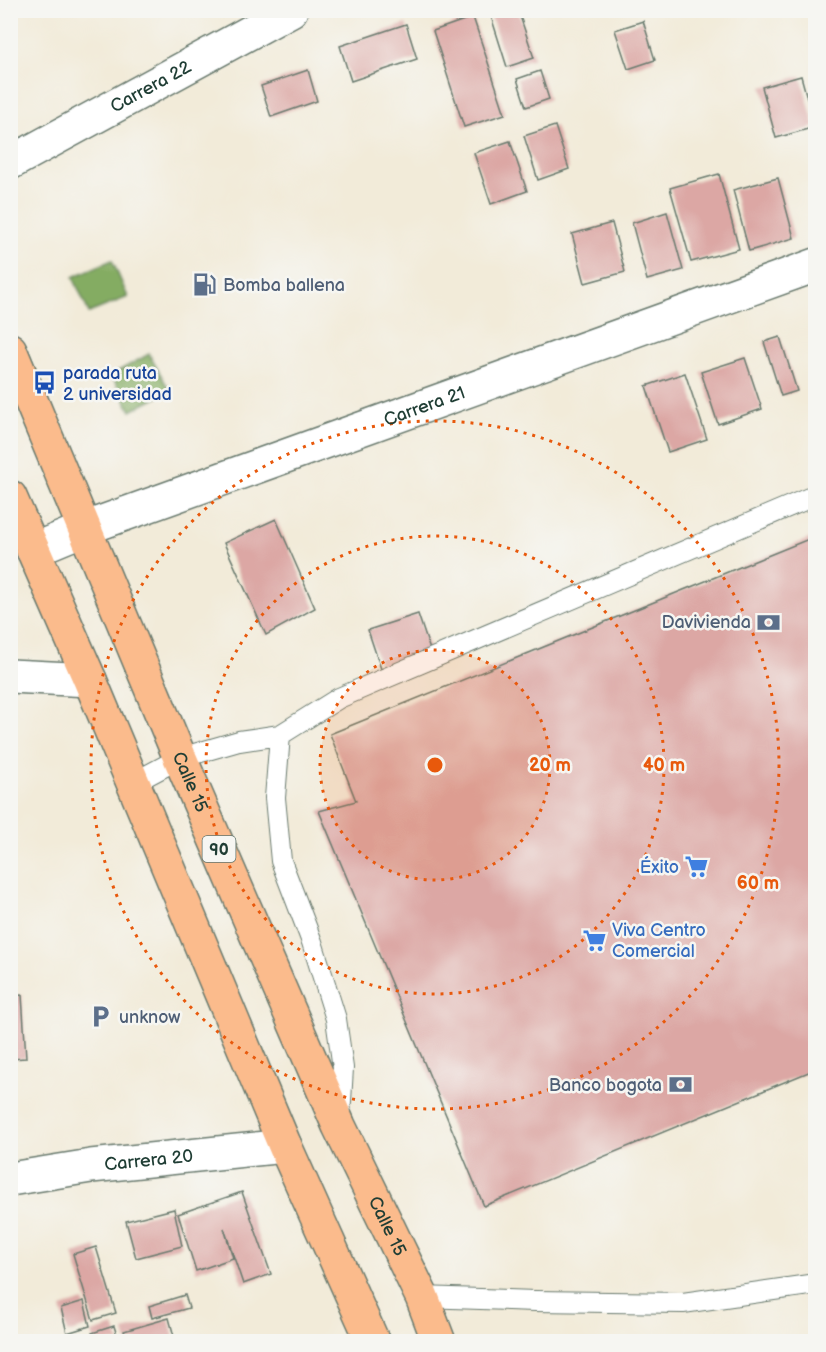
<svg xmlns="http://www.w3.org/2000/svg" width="826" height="1352" viewBox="0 0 826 1352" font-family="'Balsamiq Sans',sans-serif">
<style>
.forest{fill:#84ac62;stroke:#52744b;stroke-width:1.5}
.building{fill:#dca7a4}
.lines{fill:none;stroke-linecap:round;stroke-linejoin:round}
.lane-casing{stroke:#697a6e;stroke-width:22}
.street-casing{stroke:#697a6e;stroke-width:36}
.highway-casing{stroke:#697a6e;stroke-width:36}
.lane{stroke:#fff;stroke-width:20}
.street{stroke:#fff;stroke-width:33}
.highway{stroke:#fbbb8c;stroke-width:33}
.ring{fill:none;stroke:#e8590c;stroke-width:3;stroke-dasharray:3 6}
.labels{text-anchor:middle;stroke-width:5;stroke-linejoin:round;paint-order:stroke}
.shield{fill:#f6f6f2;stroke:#60746d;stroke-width:1.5}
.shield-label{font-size:16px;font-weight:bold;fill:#1f3d34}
.street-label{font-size:18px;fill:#1f3d34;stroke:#f6f6f2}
.service-label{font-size:18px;fill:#4e5e75;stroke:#f6f6f2;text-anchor:start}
.transit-label{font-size:18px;fill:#164399;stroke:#f6f6f2;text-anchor:start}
.shop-label{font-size:18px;fill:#366cbe;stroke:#f6f6f2;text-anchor:end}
.centre{fill:#e8590c;stroke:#f6f6f2;stroke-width:3}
.ring-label{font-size:18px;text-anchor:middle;font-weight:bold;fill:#e8590c;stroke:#f6f6f2;stroke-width:5;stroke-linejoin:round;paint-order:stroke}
</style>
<rect width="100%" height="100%" fill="#f6f6f2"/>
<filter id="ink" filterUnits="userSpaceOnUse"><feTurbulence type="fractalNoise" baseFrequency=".0167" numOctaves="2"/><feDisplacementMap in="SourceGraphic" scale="12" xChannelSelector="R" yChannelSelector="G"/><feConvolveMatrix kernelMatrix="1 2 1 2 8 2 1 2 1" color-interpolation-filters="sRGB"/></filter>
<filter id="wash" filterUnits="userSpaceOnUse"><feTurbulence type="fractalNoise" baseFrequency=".008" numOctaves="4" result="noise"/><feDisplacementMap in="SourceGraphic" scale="24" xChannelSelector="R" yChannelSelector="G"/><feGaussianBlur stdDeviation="1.35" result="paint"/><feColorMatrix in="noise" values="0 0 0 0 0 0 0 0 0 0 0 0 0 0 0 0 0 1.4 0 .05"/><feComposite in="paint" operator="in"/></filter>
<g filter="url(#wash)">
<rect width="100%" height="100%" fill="#f2ebd9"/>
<path class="forest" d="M112,260l16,37 -39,16 -16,-36z
M149,354l21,37 -39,20 -20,-36z"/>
<g id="blocks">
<path class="building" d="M489,10h29l16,48 -27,9z
M473,17l32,97 -41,13 -31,-96z
M643,21l12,39 -27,9 -13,-39z
M406,24l11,35 -66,22 -11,-35z
M308,70l9,31 -46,16 -10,-31z
M540,71l9,28 -23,8 -9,-28z
M801,76l14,51 -39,11 -14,-51z
M555,126l14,43 -31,11 -14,-44z
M510,141l17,50 -36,13 -17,-51z
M719,174l20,75 -48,13 -21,-74z
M778,178l16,60 -45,13 -16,-61z
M667,212l16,58 -36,10 -15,-57z
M612,223l13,49 -40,11 -13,-49z
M780,337l17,54 -16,5 -17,-54z
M745,358l17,51 -44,15 -17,-52z
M685,373l22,66 -39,13 -22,-66z
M276,519l39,89 -49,27 -42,-92z
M816,536v533l-332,137 -165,-395 37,-10 -26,-67z
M418,614l13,39 -50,16 -13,-39z
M22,995l4,63 -16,1v-63z
M242,1192l29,82 -28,10 -19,-56 9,30 -37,13 -18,-57z
M174,1209l8,37 -46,12 -10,-37z
M96,1247l20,66 -23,7 -20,-66z
M185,1295l4,13 -37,10 -3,-12z
M84,1301l6,25 -23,7 -6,-25z
M169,1318l6,22 -48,2 -3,-11z
M114,1326l5,16h-24l-3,-9z"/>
</g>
</g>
<g filter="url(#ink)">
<use href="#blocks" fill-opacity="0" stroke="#697a6e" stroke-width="1.5"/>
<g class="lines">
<defs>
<path id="lane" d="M280,735l-5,63 6,63 31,81 24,77 7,49 -3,50
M133,783l47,-25 59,-17 41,-6 59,-37 477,-203
M422,1297l113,4 148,2 133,-19"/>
<g id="street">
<path id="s1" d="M10,163l281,-153"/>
<path id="s2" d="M33,550l53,-22 730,-263"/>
<path d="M10,676l80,4"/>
<path id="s3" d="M10,1179l81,-13 194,-20"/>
</g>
<g id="highway">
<path id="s4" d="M10,350l170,408 159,368 83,171 17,45"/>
<path d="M10,497l80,183 195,466 88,196"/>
</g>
</defs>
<use href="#lane" class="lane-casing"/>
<use href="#street" class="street-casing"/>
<use href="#highway" class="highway-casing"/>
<use href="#lane" class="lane"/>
<use href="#street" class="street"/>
<use href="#highway" class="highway"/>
</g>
</g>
<circle cx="435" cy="765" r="115" fill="#e8590c" fill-opacity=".12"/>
<g class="ring">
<circle cx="435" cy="765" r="115"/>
<circle cx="435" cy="765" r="229"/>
<circle cx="435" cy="765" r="344"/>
</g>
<defs>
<symbol id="fuel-bare" viewBox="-9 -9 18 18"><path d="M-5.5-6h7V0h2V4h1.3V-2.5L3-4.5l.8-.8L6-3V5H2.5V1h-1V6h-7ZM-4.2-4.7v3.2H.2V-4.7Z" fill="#5c6f8a" stroke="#f6f6f2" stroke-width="2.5" paint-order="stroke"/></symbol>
<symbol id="bus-bare" viewBox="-9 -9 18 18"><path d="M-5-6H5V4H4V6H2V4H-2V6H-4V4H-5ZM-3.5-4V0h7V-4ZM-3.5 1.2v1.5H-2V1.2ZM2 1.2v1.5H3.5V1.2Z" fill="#1a4fb4" stroke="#f6f6f2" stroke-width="2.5" paint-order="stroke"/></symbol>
<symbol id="bank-bare" viewBox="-9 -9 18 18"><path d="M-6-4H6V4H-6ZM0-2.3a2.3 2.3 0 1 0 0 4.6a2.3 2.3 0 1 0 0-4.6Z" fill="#5c6f8a" stroke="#f6f6f2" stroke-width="2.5" paint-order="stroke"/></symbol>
<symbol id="supermarket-bare" viewBox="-9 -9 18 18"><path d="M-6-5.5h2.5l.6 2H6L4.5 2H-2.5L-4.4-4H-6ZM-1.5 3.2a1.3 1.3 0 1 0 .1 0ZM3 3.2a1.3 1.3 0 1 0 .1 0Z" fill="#3f7fe0" stroke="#f6f6f2" stroke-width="2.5" paint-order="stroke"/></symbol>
<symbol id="parking-bare" viewBox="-9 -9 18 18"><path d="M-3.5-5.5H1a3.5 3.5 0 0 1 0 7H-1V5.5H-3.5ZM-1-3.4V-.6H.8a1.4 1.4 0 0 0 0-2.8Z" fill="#5c6f8a" stroke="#f6f6f2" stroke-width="2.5" paint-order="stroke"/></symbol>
</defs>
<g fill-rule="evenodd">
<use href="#fuel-bare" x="188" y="268" width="33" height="33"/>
<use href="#bus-bare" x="28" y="366" width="33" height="33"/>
<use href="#bank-bare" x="752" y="606" width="33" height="33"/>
<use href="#supermarket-bare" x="680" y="850" width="33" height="33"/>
<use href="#supermarket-bare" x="578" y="924" width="33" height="33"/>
<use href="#parking-bare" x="84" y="1000" width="33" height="33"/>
<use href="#bank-bare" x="664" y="1068" width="33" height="33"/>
</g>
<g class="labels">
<rect class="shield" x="202.5" y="836" width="33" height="26" rx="4.5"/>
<g class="shield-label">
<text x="219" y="855">90</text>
</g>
<g class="street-label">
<text dy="6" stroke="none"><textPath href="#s1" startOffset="160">Carrera 22</textPath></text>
<text dy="6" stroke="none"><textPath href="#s2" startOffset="417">Carrera 21</textPath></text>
<text dy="6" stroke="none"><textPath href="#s4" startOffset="468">Calle 15</textPath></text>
<text dy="6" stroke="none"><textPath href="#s3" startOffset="140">Carrera 20</textPath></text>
<text dy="6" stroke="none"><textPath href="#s4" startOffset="954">Calle 15</textPath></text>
</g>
<g class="service-label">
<text x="223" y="291">Bomba ballena</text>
<text x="751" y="628" text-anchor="end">Davivienda</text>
<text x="119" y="1023">unknow</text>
<text x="662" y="1091" text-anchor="end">Banco bogota</text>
</g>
<g class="transit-label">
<text x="63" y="379">parada ruta<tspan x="63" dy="21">2 universidad</tspan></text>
</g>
<g class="shop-label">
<text x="679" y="873">Éxito</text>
<text x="612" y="936" text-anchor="start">Viva Centro<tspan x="612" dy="21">Comercial</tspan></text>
</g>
</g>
<circle cx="435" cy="765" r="9" class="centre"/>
<g class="ring-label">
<text x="550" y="771">20 m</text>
<text x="664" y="771">40 m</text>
<text x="758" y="889">60 m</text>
</g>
<rect width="826" height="1352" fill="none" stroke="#f6f6f2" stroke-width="36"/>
</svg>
